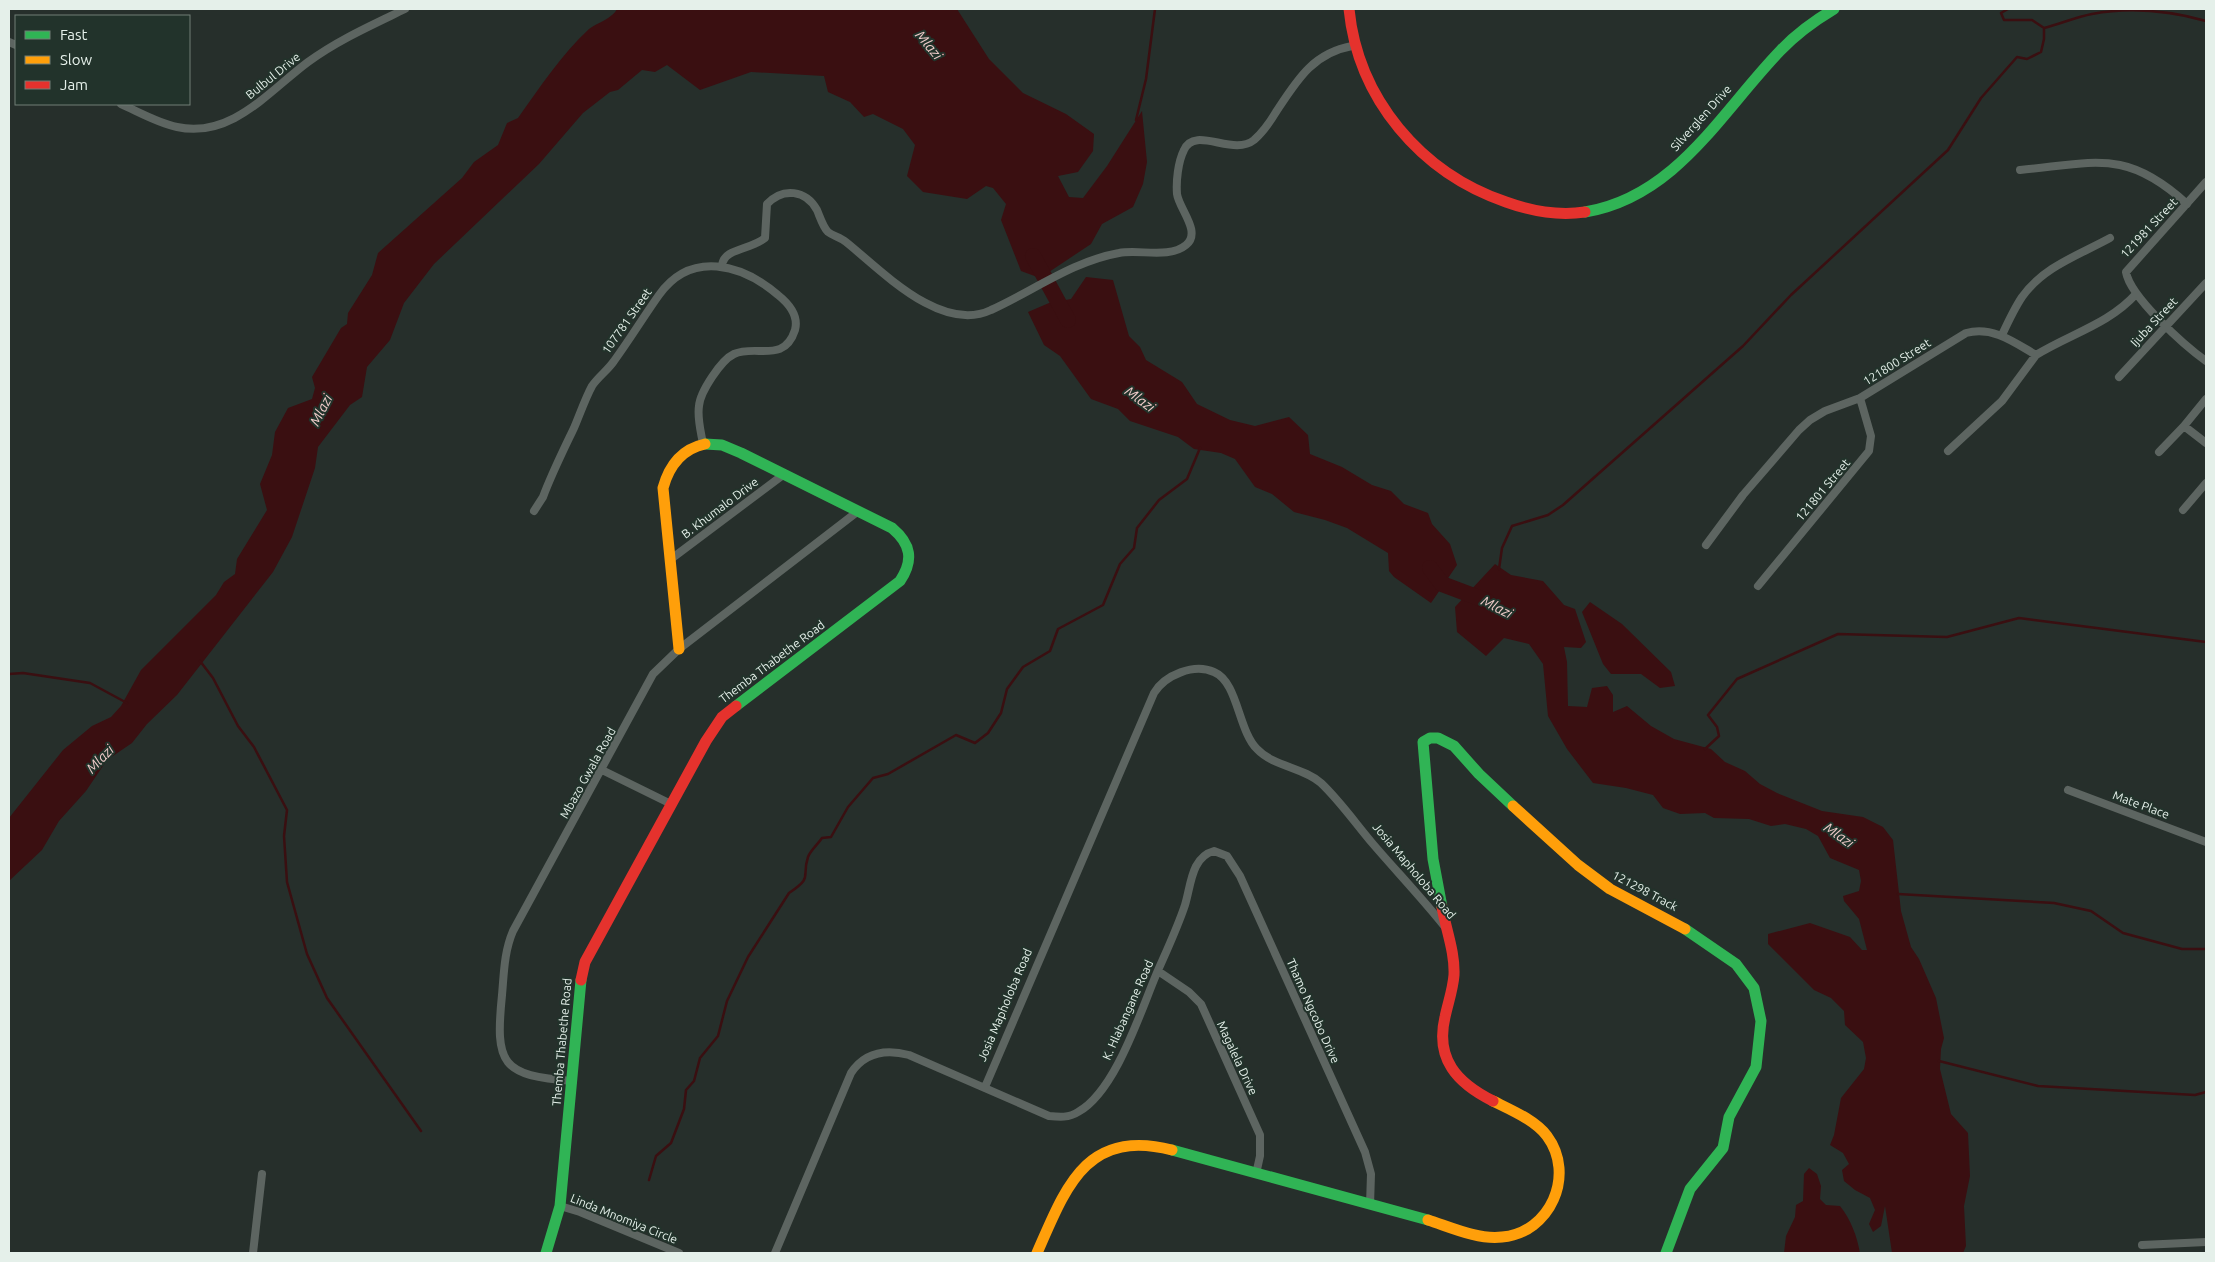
<svg xmlns="http://www.w3.org/2000/svg" width="2215" height="1262" viewBox="0 0 2215 1262" font-family="Ubuntu,sans-serif">
<style>
.water{fill:#3a0f11}
.lines{fill:none;stroke-linecap:round;stroke-linejoin:round}
.stream{stroke:#3a0f11;stroke-width:2.5}
.river{stroke:#3a0f11;stroke-width:16}
.street{stroke:#5d6561;stroke-width:8}
.fast{stroke:#30b455;stroke-width:11}
.slow{stroke:#ff9f0a;stroke-width:11}
.jam{stroke:#e5322d;stroke-width:11}
.labels{text-anchor:middle;stroke-width:4;stroke-linejoin:round;paint-order:stroke}
.street-label{font-size:12px;fill:#e5f0ea;stroke:#22332b}
.water-label{font-size:14px;font-style:italic;fill:#f3cecc;stroke:#22332b}
</style>
<rect width="100%" height="100%" fill="#262f2b"/>
<path class="water" d="M617,9h340l32,50 34,34 43,21 28,20 -1,17 -15,21 -20,4 11,21 14,1 24,-32 35,-55 5,51 -4,22 -10,23 -31,17 -11,20 -51,34 -19,-7 -20,-51 5,-16 -13,-16 -7,-2 -19,13 -44,-7 -16,-16 8,-31 -12,-16 -30,-15 -9,3 -14,-15 -22,-10 -4,-16 -73,-4 -51,18 -33,-25 -12,7 -13,-2 -24,20 -8,2 -27,21 -44,51 -105,100 -30,39 -14,37 -23,27 -5,30 -12,8 -32,42 -3,21 -23,69 -19,35 -96,123 -30,29 -15,19 -25,17 -21,31 -27,30 -17,29 -33,31v-63l54,-68 29,-24 19,-9 10,-11 20,-36 75,-75 8,-13 11,-8 2,-15 30,-49 -7,-26 12,-29 3,-23 13,-24 24,-9 3,-11 -3,-11 29,-49 6,-4 1,-11 24,-38 6,-22 84,-75 12,-16 24,-17 9,-22 11,-5c22,-31 43,-63 71,-89 8,-6 24,-11 28,-20z
M1086,277l27,3 16,56 11,11 6,13 36,22 15,22 33,16 25,6 34,-9 19,18 2,19 32,13 30,18 19,6 13,13 24,9 4,11 18,20 7,21 -26,38 -37,-26 -5,-6 -1,-18 -41,-25 -22,-8 -31,-8 -22,-18 -17,-7 -20,-28 -14,-6 -27,-4 -16,-12 -48,-16 -12,-12 -27,-10 -31,-43 -16,-11 -16,-33 21,-9 22,-4z
M1495,564l16,11 32,6 21,24 11,4 11,33 -5,6 -17,-1 3,15 1,44 19,1 5,-19 15,-2 6,9v17l14,-6 24,20 23,13 37,10 14,13 20,9 15,13 17,9 45,18 41,6 20,10 10,13 8,71 10,36 8,12 17,39 8,40 -3,11 -1,20 11,45 17,19 2,43 -6,30 2,40 -3,7h-71l-7,-47 -4,20 -8,6 -4,-8 6,-14 -5,-12 -15,-8 -11,-9 -2,-11 7,-6 -6,-11 -13,-8 4,-10 7,-37 23,-29 2,-11 -3,-16 -18,-17 -1,-14 -13,-13 -17,-8 -46,-46v-10l42,-11 40,14 12,13h5l-8,-31 -15,-18 -1,-5 16,-5 2,-10 -2,-11 -29,-12 -12,-22 -12,-7 -21,-5 -14,2 -22,-7 -35,-1 -9,-5 -25,1 -17,-6 -10,-13 -27,-7 -33,-5 -26,-34 -19,-33 -5,-52 -14,-20 -25,-6 -18,18 -29,-24 -2,-25z
M1590,602l32,22 49,48 4,14 -15,2 -19,-14h-30l-8,-10 -21,-52z
M1809,1168l8,6 4,12 -1,13 6,6 14,1c11,14 17,30 20,47h-76l2,-17 9,-19 1,-12 7,-4 1,-27z"/>
<g class="lines">
<path class="stream" d="M2044,28c16,-4 32,-11 48,-14 38,-7 78,-3 114,7
M1136,120l10,-41 9,-70
M1499,569l3,-21 10,-22 36,-11 15,-10 180,-159 48,-51 157,-145 33,-52 36,-41 10,2 14,-7 3,-13v-11l-12,-8h-28l-3,-7 7,-4
M200,661l13,17 25,48 16,21 33,63 -3,26 3,46 20,72 20,44 94,133
M9,674l14,-1 67,10 37,20
M1705,749l14,-13 -2,-9 -9,-12 29,-36 101,-45 109,3 72,-19 187,24
M1898,894l156,9 37,8 32,22 59,16h24
M1939,1061l99,25 157,9 11,-3
M649,1180l7,-24 15,-13 13,-34 2,-19 8,-9 6,-23 18,-22 9,-35 21,-44 41,-64c25,-17 12,-15 19,-36 2,-6 10,-13 14,-19l9,-1 17,-30 25,-29 15,-4 68,-39 19,8 13,-10 13,-20 6,-24 16,-22 27,-16 8,-22 45,-24 17,-41 14,-16 3,-20 22,-28 28,-21 13,-31"/>
<path class="river" d="M1033,256l35,64
M1430,568l12,16 45,17"/>
<path class="street" d="M9,42l7,3
M121,104c18,8 37,19 56,23 54,12 92,-36 131,-65 30,-22 64,-37 97,-53
M2020,170c75,-7 106,-22 167,34
M2206,182l-80,90c4,25 59,74 80,89
M722,266c1,-18 29,-16 43,-28l2,-34c16,-17 39,-14 50,6 3,7 6,17 11,22 5,4 12,5 18,10 35,28 95,92 145,68 42,-19 82,-49 128,-57 20,-4 50,6 67,-8 16,-13 -7,-36 -9,-51 -1,-13 1,-32 7,-44 11,-25 49,7 70,-10 9,-8 16,-18 22,-28 21,-32 37,-59 76,-66
M2002,335c6,-13 12,-26 20,-38 21,-30 57,-42 88,-59
M2119,377l87,-94
M2206,399l-22,27 22,17
M1948,451l54,-50 34,-46
M2159,452l25,-26
M2183,510l23,-27
M534,511l9,-14c9,-24 20,-46 31,-69 6,-14 11,-29 18,-42 6,-9 16,-16 22,-25 16,-22 30,-45 45,-66 32,-45 83,-31 119,0 10,8 21,20 17,35 -11,34 -39,14 -61,24 -13,6 -34,38 -35,52 -2,12 2,26 4,38
M1706,545l37,-50 56,-65 11,-10 15,-9 35,-13 106,-65c27,-7 48,9 70,22 34,-21 73,-31 100,-61
M671,559l112,-84
M1758,586l111,-135 2,-15 -11,-38
M602,770l69,34
M2068,790l138,52
M1158,971l31,21 12,12 59,131v21l-4,18
M573,1081c-72,-5 -78,-17 -71,-86 2,-22 2,-43 11,-64l140,-257 26,-25 178,-137
M985,1087l169,-394c11,-18 40,-30 60,-21 24,10 24,58 43,77 17,18 46,18 64,34 19,18 35,41 52,61 24,28 49,54 72,83
M560,1206l20,6 99,41
M2142,1245l64,-3
M253,1253l9,-79
M775,1253l76,-180c14,-21 35,-24 58,-18l140,61c10,1 20,2 29,-4 37,-20 62,-99 78,-137 10,-23 21,-46 29,-70 6,-19 6,-48 29,-54l13,5 13,20 125,276 6,22 -1,31"/>
<path class="fast" d="M1585,212c91,-15 136,-100 195,-161 16,-17 34,-30 54,-42
M705,444l17,1 19,8 151,75c19,16 22,32 8,53l-164,125
M1442,907l-9,-48 -10,-117 7,-4h8l16,8 25,28 34,32
M1172,1150l256,70
M546,1253l14,-47 21,-226
M1666,1253l24,-64 33,-41 6,-31 27,-50 5,-46 -7,-33 -18,-24 -51,-35"/>
<path class="slow" d="M679,649l-16,-161c6,-22 19,-39 42,-44
M1513,806l65,59 32,24 75,40
M1428,1220c22,7 50,20 74,17 48,-4 74,-62 45,-101 -12,-16 -36,-26 -54,-35
M1037,1253c29,-66 49,-125 135,-103"/>
<path class="jam" d="M1349,9c9,90 72,164 157,193 25,9 52,14 79,10
M1442,907c4,23 13,45 12,68 -1,14 -6,28 -9,42 -10,42 12,66 48,84
M581,980l4,-18 121,-221 16,-24 14,-11"/>
</g>
<g class="labels">
<g class="street-label">
<text transform="translate(273 76) rotate(-39)" y="4">Bulbul Drive</text>
<text transform="translate(1701 118) rotate(-48)" y="4">Silverglen Drive</text>
<text transform="translate(2149 228) rotate(-47)" y="4">121981 Street</text>
<text transform="translate(627 321) rotate(-55)" y="4">107781 Street</text>
<text transform="translate(2154 322) rotate(-47)" y="4">Ijuba Street</text>
<text transform="translate(1897 362) rotate(-32)" y="4">121800 Street</text>
<text transform="translate(1823 490) rotate(-50)" y="4">121801 Street</text>
<text transform="translate(720 508) rotate(-37)" y="4">B. Khumalo Drive</text>
<text transform="translate(772 662) rotate(-37)" y="4">Themba Thabethe Road</text>
<text transform="translate(588 773) rotate(-61)" y="4">Mbazo Gwala Road</text>
<text transform="translate(2141 805) rotate(20)" y="4">Mate Place</text>
<text transform="translate(1414 871) rotate(50)" y="4">Josia Mapholoba Road</text>
<text transform="translate(1645 891) rotate(28)" y="4">121298 Track</text>
<text transform="translate(1005 1005) rotate(-67)" y="4">Josia Mapholoba Road</text>
<text transform="translate(1128 1010) rotate(-66)" y="4">K. Hlabangane Road</text>
<text transform="translate(1313 1011) rotate(66)" y="4">Thamo Ngcobo Drive</text>
<text transform="translate(562 1042) rotate(-85)" y="4">Themba Thabethe Road</text>
<text transform="translate(1237 1058) rotate(65)" y="4">Magalela Drive</text>
<text transform="translate(624 1219) rotate(22)" y="4">Linda Mnomiya Circle</text>
</g>
<g class="water-label">
<text transform="translate(929 45) rotate(50)" y="5">Mlazi</text>
<text transform="translate(1140 399) rotate(36)" y="5">Mlazi</text>
<text transform="translate(321 410) rotate(-63)" y="5">Mlazi</text>
<text transform="translate(1497 607) rotate(27)" y="5">Mlazi</text>
<text transform="translate(100 759) rotate(-46)" y="5">Mlazi</text>
<text transform="translate(1839 835) rotate(35)" y="5">Mlazi</text>
</g>
</g>
<rect width="2215" height="1262" fill="none" stroke="#e5f0ea" stroke-width="20"/>
<rect x="15" y="15" width="175" height="90" fill="#22332b" stroke="#707f77"/>
<rect x="25" y="31" width="25" height="8" fill="#30b455" stroke="#707f77"/>
<text x="60" y="40" font-size="15" fill="#e5f0ea">Fast</text>
<rect x="25" y="56" width="25" height="8" fill="#ff9f0a" stroke="#707f77"/>
<text x="60" y="65" font-size="15" fill="#e5f0ea">Slow</text>
<rect x="25" y="81" width="25" height="8" fill="#e5322d" stroke="#707f77"/>
<text x="60" y="90" font-size="15" fill="#e5f0ea">Jam</text>
</svg>
